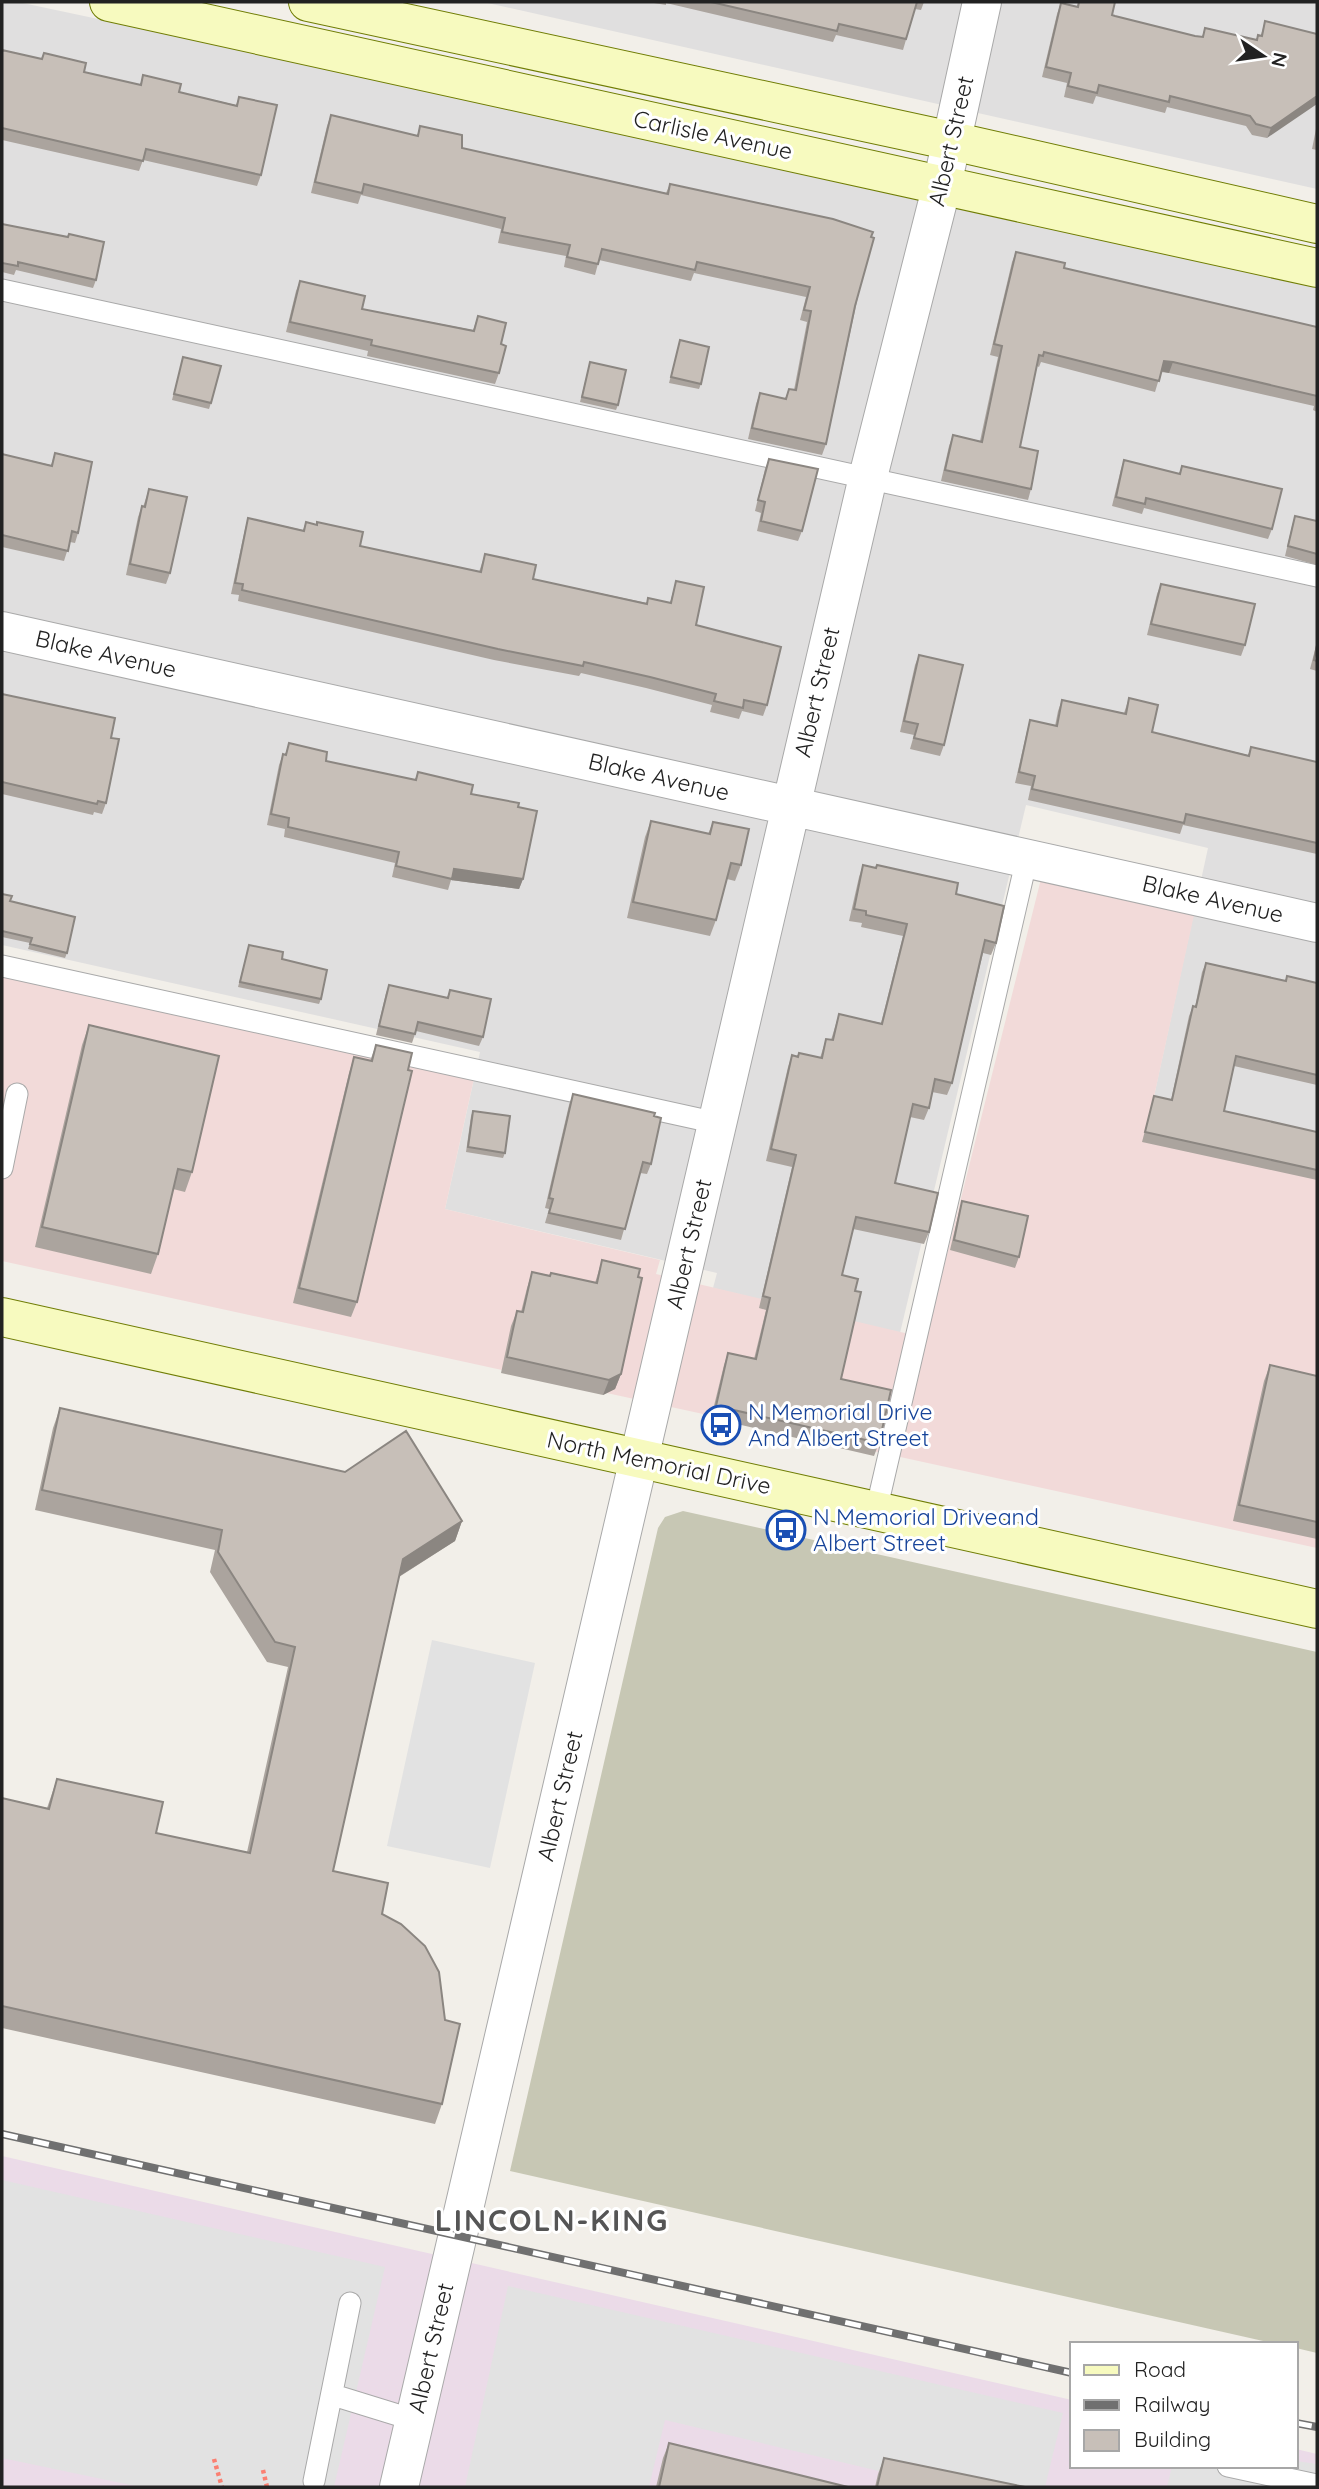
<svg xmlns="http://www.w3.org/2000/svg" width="1319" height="2489" viewBox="0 0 1319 2489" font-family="Quicksand,sans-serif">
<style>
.residential{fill:#e0dfdf}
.commercial{fill:#f2dad9}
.industrial{fill:#ebdbe8}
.construction{fill:#c7c7b4}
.parking{fill:#e2e2e2}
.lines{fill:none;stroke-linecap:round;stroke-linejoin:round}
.lane-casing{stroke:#a9a9a9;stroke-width:23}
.street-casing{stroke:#a9a9a9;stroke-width:40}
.secondary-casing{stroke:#707d05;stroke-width:40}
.path{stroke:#fa8072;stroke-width:4.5;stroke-dasharray:3.5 3.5;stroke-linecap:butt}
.lane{stroke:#fff;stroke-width:21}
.street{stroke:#fff;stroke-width:38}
.secondary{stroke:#f7fabf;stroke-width:38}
.rail-casing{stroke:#707070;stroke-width:8}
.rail{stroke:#fff;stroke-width:5;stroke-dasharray:16;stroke-linecap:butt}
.wall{fill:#aba49e}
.shaded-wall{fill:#8b8681}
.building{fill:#c7bfb8;stroke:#8b8681;stroke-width:2}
.labels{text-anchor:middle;stroke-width:6;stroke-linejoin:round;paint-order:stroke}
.street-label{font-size:23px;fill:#222;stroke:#fff}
.transit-label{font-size:23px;fill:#164399;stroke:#fff;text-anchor:start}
.district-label{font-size:30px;font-weight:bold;letter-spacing:2px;fill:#555;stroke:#fff}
</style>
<rect width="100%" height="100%" fill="#f2efe9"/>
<path class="residential" d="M2,2h16l1299,275v900l-173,-35 64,-294 -182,-43 -126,528 -187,-45 4,-15 -272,-64 35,-157 -478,-107z
M483,2h834v187z"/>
<path class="commercial" d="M1043,871l153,35 -52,236 173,35v371l-1315,-287v-295l473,108 -30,135 215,51 -4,14 270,64z"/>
<path class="industrial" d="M2,2156l1070,244v66h224v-17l21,5v33h-1315z"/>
<path class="construction" d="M683,1511l634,141v701l-21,-5v-4h-20l-766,-173 148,-643 7,-11z"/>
<path class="parking" d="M432,1640l103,23 -45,205 -103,-22z
M2,2180l383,87 -51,220h-194l-138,-29z
M508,2286l555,127 -18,74h-99l-281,-67 -16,67h-184z
M1296,2461l21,3 -4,23h-146l5,-21h124z"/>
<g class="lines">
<defs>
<path id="lane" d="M2,290l1315,286
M2,966l715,157
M2,1168l15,-74
M876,1511l151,-653
M333,2395l81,25
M1228,2466l89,19
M314,2481l36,-178"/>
<path id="street" d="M2,631l1315,292
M399,2487l469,-2010 74,-292 40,-183"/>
<path id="secondary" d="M109,2l1208,266
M308,2l644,139 365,83
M2,1317l1315,292"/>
</defs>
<use href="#lane" class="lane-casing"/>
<use href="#street" class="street-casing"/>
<use href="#secondary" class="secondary-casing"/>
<path class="path" d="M214,2459l8,28
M263,2470l4,17"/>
<use href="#lane" class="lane"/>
<use href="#street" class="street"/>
<use href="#secondary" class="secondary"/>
<defs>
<path id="rail" d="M2,2134l1070,239
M1296,2423l21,4"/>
</defs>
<use href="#rail" class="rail-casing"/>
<use href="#rail" class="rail"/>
</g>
<path class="wall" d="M648,2h276l-3,8 -6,-1 -12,41 -67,-15 -3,7 -167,-39v2z
M1078,2h37l-3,13 3,1 80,20 7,1 3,-9 52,12 1,-5h3l4,-14 52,13 -50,104 -15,-3 -6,-9 -79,-19 -2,6 -69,-17 -3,8 -29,-7 3,-14 -25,-6 15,-63 4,-11 16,4z
M2,50l40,9 2,-6 40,19 56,13 3,-10 36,17 57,13 3,-8 22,78 -4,11 -114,-26 -4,11 -137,-31z
M331,115l86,21 3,-10 42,22 204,45 4,-9 201,53 -45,207 -4,11 -74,-16 8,-35 4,-11 25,6 4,-10 5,1 13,-68 -7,-2 6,-23 -112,-24 -3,8 -92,-21 -4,15 -31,-8 2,-11 -68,-13 3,-14 -140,-34 -3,9 -47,-11 16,-67z
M1317,124v26l-5,-1z
M2,224l94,56 -3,8 -77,-18 -2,5 -12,-3z
M1016,252l48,16 253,59v85l-4,-2 1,-4 -145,-33 -8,-1 -6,20 -114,-30 -2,5 -2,-1 -17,81 11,42 -3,11 -87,-19 8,-35 4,-11 27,6 18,-84 -8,-2 22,-93z
M300,281l62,28 111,21 5,-14 21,57 -4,11 -128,-28 1,-5 -82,-19 10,-41z
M680,340l21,44 -2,5 -30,-6z
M183,357l28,46 -2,6 -37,-9z
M590,362l28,43 -2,5 -36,-8z
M55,453l23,80 -3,10 -5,-1 -6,19 -62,-14v-93l49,11z
M769,459l33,72 -4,10 -41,-10 4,-18 -6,-2 10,-42z
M1124,460l55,14 3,-8 90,63 -4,10 -124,-31 -2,6 -30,-8 9,-37z
M149,489l21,84 -4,11 -40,-9 12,-58 4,-11 1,1z
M1295,516l22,5v44l-32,-9 7,-30z
M248,518l55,12 3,-8 54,24 119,26 6,-18 48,25 114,24 1,-5 22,5 6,-22 20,44 71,80 -4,11 -21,-5 -3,8 -29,-7 2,-7 -66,-17 -65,-15 -2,3 -85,-16 -256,-59 1,-6 -8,-1 14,-65z
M1161,584l84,61 -4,11 -94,-21 10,-41z
M1317,642v29l-7,-2z
M919,655l25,90 -4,11 -30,-7 4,-14 -14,-3 15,-67z
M2,694l109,44 -5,65 -4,11 -8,-2 -1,3 -91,-21z
M1129,698l23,34 96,23 3,-8 66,15v92l-134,-29 -3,9 -152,-34 3,-14 -16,-3 12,-52 3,-11 25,6 3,-15 4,-11 62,13z
M289,743l37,18 89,19 3,-8 53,22 47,13 5,72 -4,10 -68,-9 -3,10 -56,-13 3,-14 -111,-26 1,-8 -18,-4 12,-60 4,-11 2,1z
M651,821l57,13 5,-12 28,43 -6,16 -8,-2 -11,41 -6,16 -83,-18 18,-81z
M863,865l93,29 40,49 -5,12 -8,-2 -31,130 -5,12 -15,-3 -3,16 -5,12 -14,-3 -15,66 34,49 -5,12 -71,-15 -11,46 13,16 -14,88 38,64 -5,13 -163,-38 13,-53 4,-12 26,6 12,-49 -7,-2 33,-141 -26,-6 22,-94 4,-12 28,3 6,-19 5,1 8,-26 42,9 22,-87 -42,-9 1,-4 -13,-2 10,-44z
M2,894l65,59 -2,5 -37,-9 2,-6 -28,-6z
M249,945l33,14 39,40 -2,5 -81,-17z
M1206,963l79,18 32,2v102l-83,-19 -10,45 93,21v48l-175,-38 12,-46 17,4 18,-84 4,-10 2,1 7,-35z
M389,985l58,13 3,-8 33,47 -4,9 -63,-15 -4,12 -36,-8 10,-42z
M89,1025l103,147 -7,20 -12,-3 -15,65 -7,20 -116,-27 47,-202z
M376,1045l-19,257 -6,15 -58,-14 56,-230 5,-16 16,4z
M573,1094l78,70 -4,10 -7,-1 -19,67 -76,-17 4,-14 -4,-1 24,-103z
M473,1111l32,42 -2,5 -37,-6 5,-36z
M962,1201l57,56 -4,11 -65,-18 9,-38z
M602,1260l19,114 -6,15 -12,6 -102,-22 10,-47 6,-15 4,1 6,-24 5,-16 63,11z
M1270,1365l47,11v163l-84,-18 31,-140z
M60,1408l402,113 -7,20 -56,36 -66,294 49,43 60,190 -7,20 -433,-96v-230l45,10 10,-29 99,54 91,19 41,-185 -21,-5 -57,-90 5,-22 -180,-40 18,-82z
M669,2443l179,44h-192l7,-29z
M884,2458l141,29h-150l3,-13z"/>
<path class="shaded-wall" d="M1317,96v8l-50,34 4,-10z
M1164,361l9,1 -4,11 -9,-2z
M454,869l69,10 -4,10 -68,-9z
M621,1374l-6,15 -12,6 6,-15z
M462,1521l-7,20 -60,38 8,-20z"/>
<path class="building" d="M711,2h206l-11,37 -67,-15 -2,7z
M1079,2h36l-3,13 3,1 80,20 8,1 2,-9 52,12 1,-5 4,1 3,-15 52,13v62l-46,32 -15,-4 -6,-8 -80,-20 -1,6 -70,-17 -2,8 -29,-7 3,-13 -25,-6 15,-64 17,4z
M2,50l40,9 2,-6 42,10 -2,9 57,13 2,-10 38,9 -2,8 58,14 2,-9 38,8 -16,70 -115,-26 -3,12 -141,-33z
M331,115l87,21 2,-10 42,9v13l206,46 2,-10 163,35 40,13 -2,5 3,1 -19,68 -29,138 -74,-16 8,-35 26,6 3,-10 7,1 15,-79 -7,-1 6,-23 -113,-25 -2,8 -93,-21 -4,15 -31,-7 3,-12 -68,-13 3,-14 -141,-34 -2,9 -47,-11z
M2,224l66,13 1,-3 35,8 -8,38 -78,-18v4l-16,-3z
M1016,252l49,11 -1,5 253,59v69l-144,-34 -9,-1 -5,20 -115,-29 -1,4 -4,-1 -19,92 18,4 -7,38 -86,-19 8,-35 29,7 20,-96 -8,-2z
M300,281l65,15 -3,13 112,22 4,-15 28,7 -5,21 5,2 -7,27 -128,-28 1,-5 -82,-18z
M680,340l29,7 -8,37 -30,-7z
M183,357l38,9 -10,37 -37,-9z
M590,362l36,8 -8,35 -36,-8z
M55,453l37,9 -14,71 -6,-2 -4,20 -66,-16v-81l50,12z
M769,459l49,10 -16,62 -41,-10 4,-19 -7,-2z
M1124,460l56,14 2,-8 100,23 -10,40 -126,-31 -1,6 -29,-7z
M149,489l38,8 -17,76 -40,-9 12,-58 3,1z
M1295,516l22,5v33l-29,-8z
M248,518l56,13 2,-9 11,3v-3l46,10 -3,14 121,26 4,-18 51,11 -3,14 114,25 1,-6 23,5 5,-22 28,6 -8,38 85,22 -14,58 -23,-5 -1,8 -29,-7 2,-7 -66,-17 -66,-15 -1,4 -85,-17 -256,-59 1,-6 -8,-1z
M1161,584l94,20 -10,41 -94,-21z
M1317,645v16l-3,-1z
M919,655l44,10 -19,80 -30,-7 4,-14 -14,-3z
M2,694l113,24 -4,20 8,1 -13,64 -8,-2 -1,3 -95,-22z
M1129,698l29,7 -6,27 97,24 2,-9 66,15v81l-131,-29 -2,9 -152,-34 3,-13 -16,-4 11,-52 27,6 5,-26 64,14z
M289,743l38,9 -1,9 90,19 2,-8 55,13 -2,9 48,9 -1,4 19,4 -14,68 -69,-10 -2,10 -56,-13 3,-14 -111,-25 1,-9 -18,-4 12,-60 3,1z
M651,821l59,13 3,-12 36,7 -8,36 -10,-2 -15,57 -83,-18z
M863,865l13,3 1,-3 81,18 -2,11 48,12 -8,37 -11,-3 -33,143 -17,-4 -6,29 -16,-4 -18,79 43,10 -9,39 -73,-15 -14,58 16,4 -3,12 6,1 -20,87 50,11 -12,53 -163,-37 12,-53 28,6 14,-61 -7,-2 33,-141 -25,-6 21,-94 6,2 1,-4 23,5 4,-19 7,1 6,-26 43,10 25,-100 -41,-9v-4l-12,-2z
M2,894l10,2 -2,5 65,16 -8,36 -37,-9 2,-6 -30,-7z
M249,945l34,7 -1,7 45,11 -6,29 -81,-17z
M1206,963l80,18 1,-5 30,7v92l-81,-19 -12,55 93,21v38l-172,-38 9,-36 18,4 21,-94 3,1z
M389,985l59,13 2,-8 41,9 -8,38 -65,-15 -3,12 -36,-8z
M89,1025l130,31 -27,116 -14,-3 -20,85 -116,-27z
M376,1045l36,8 -4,17 4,1 -55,231 -58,-14 55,-231 18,4z
M573,1094l82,19 -1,3 7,2 -10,46 -8,-2 -18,67 -76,-16 4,-14 -4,-1z
M473,1111l37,5 -5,37 -37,-6z
M962,1201l66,15 -9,41 -65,-17z
M602,1260l38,9 -2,8 4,1 -21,96 -12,6 -102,-23 10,-46 6,1 9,-40 18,4 1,-3 46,10z
M1270,1365l47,11v146l-78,-17z
M60,1408l285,64 61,-41 56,90 -59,38 -70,312 55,12 -6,31 19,10 24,22 14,26 6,48 15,4 -18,80 -440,-98v-208l47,11 8,-30 106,23 -7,31 94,20 45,-206 -20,-5 -57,-90 4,-22 -180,-40z
M669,2443l179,44h-189z
M884,2458l141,29h-148z"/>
<defs>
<symbol id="bus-ring" viewBox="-11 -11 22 22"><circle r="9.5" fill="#fff" stroke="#1a4fb4" stroke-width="1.5"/><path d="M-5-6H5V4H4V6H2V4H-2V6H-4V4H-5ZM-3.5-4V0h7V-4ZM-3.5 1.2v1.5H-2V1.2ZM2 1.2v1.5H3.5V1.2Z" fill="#1a4fb4"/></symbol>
</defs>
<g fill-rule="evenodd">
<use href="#bus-ring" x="699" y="1403" width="44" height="44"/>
<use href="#bus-ring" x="764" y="1508" width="44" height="44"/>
</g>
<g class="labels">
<g class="street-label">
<text transform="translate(713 135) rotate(12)" y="8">Carlisle Avenue</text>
<text transform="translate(951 141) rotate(-77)" y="8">Albert Street</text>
<text transform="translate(106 654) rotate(13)" y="8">Blake Avenue</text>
<text transform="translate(817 692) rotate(-77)" y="8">Albert Street</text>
<text transform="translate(659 777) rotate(13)" y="8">Blake Avenue</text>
<text transform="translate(1213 899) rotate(13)" y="8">Blake Avenue</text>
<text transform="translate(689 1244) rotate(-77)" y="8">Albert Street</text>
<text transform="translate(659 1463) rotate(12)" y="8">North Memorial Drive</text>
<text transform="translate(560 1796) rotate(-77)" y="8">Albert Street</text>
<text transform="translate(431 2348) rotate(-77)" y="8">Albert Street</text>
</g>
<g class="transit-label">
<text x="748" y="1420">N Memorial Drive<tspan x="748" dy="26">And Albert Street</tspan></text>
<text x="813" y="1525">N Memorial Driveand<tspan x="813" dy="26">Albert Street</tspan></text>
</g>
<g class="district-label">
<text x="552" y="2231">LINCOLN-KING</text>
</g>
</g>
<rect width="1319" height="2489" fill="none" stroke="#222222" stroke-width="7"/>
<rect x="1070" y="2342" width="228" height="126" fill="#ffffff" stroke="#a7a7a7" stroke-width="2"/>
<rect x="1084" y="2365" width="35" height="10" fill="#f7fabf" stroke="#a7a7a7" stroke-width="2"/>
<text x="1134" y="2377" font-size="21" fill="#222222">Road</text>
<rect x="1084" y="2400" width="35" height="10" fill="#707070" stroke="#a7a7a7" stroke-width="2"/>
<text x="1134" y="2412" font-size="21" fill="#222222">Railway</text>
<rect x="1084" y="2430" width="35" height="21" fill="#c7bfb8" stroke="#a7a7a7" stroke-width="2"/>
<text x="1134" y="2447" font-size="21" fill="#222222">Building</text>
<g transform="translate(1263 56) rotate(103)" stroke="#ffffff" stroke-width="5" paint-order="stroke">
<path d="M0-5L12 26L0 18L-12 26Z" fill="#222222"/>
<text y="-10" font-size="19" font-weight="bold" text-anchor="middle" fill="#222222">N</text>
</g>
</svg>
